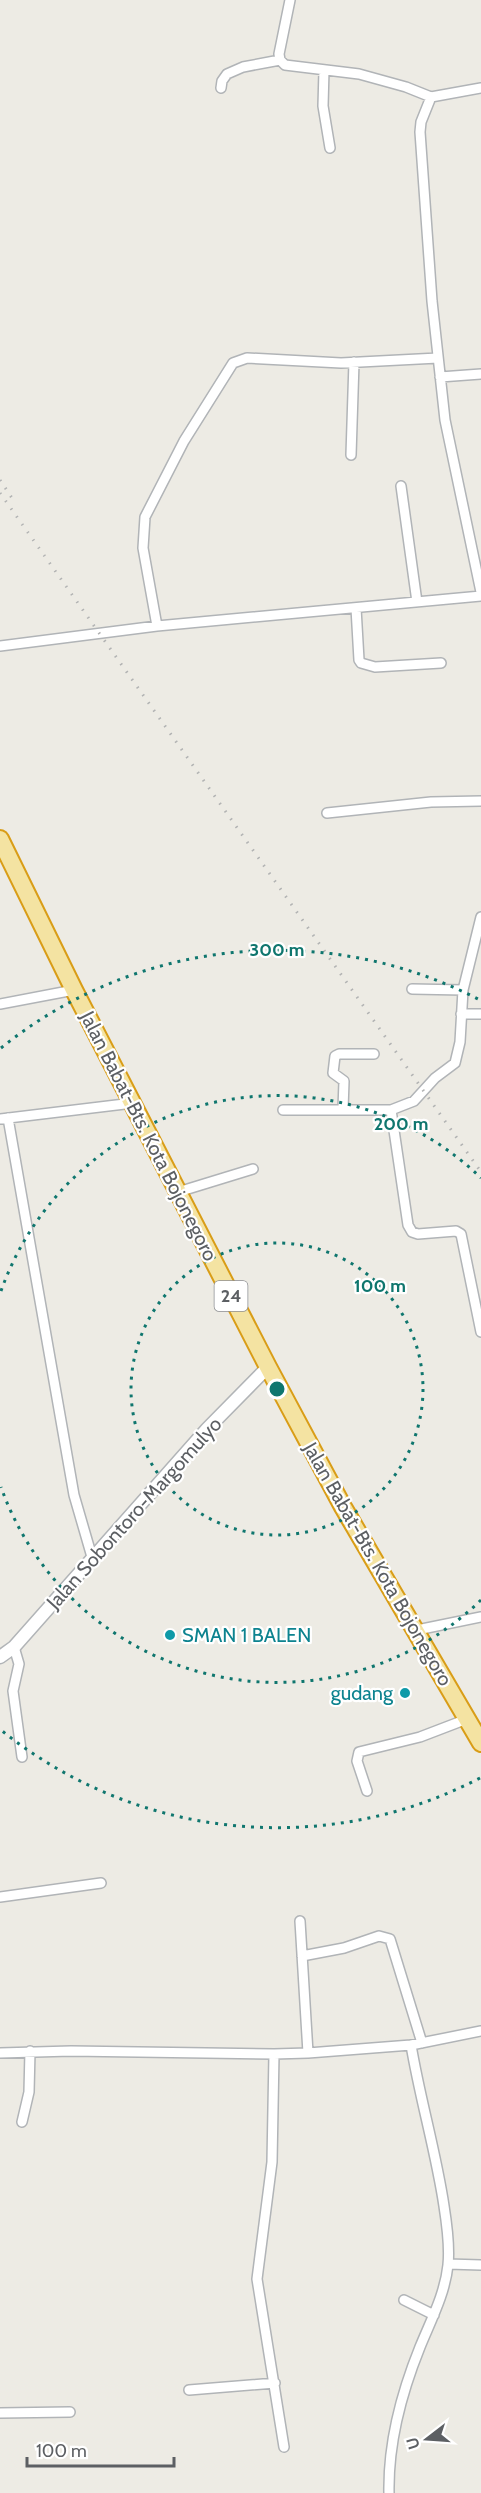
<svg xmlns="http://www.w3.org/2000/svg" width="481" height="2493" viewBox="0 0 481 2493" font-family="Cabin,sans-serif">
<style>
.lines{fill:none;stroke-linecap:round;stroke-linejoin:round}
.minor-casing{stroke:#b1b4b7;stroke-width:12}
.tertiary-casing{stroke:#b1b4b7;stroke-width:15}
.trunk-casing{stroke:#d99d17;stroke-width:20}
.minor{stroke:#fff;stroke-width:9}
.tertiary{stroke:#fff;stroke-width:12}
.trunk{stroke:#f4e3a2;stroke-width:16}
.rail{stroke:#b2b3b3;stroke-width:3;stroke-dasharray:1.5 8;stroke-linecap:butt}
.ring{fill:none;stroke:#0f766e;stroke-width:3;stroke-dasharray:3 6}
.culture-dot{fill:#0f9aa8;stroke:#fff;stroke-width:2}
.labels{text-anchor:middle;stroke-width:4.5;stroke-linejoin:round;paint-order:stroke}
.shield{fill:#fff;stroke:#8d8f92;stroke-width:1.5}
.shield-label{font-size:18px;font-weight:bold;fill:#5c5f63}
.street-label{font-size:20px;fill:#5c5f63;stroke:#fff}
.culture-label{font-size:20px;fill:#0d838f;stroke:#fff;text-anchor:start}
.centre{fill:#0f766e;stroke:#fff;stroke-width:3}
.ring-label{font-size:18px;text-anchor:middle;font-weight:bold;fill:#0f766e;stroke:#fff;stroke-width:4.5;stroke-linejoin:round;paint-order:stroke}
</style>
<rect width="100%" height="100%" fill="#edebe4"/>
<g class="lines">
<defs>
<path id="minor" d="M290,0l-11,54 1,6 5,5 74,9 47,13 25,10 -10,25 -1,10 12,169 13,119 36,172
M324,70l-1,36 7,42
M221,88l1,-7 5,-7 16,-7 37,-7
M431,97l50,-9
M440,377l41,-3
M351,455l3,-93
M401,486l16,116
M356,608l3,52 2,3 14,4 66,-4
M157,626l-14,-78 2,-31 39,-76 49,-78 14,-5 94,5 97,-5
M0,646l157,-20 324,-30
M327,813l104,-11 50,-1
M481,917l-18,73 -3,52 -5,21 -20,15 -21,23 -23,9 17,115 4,7 6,2 38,-3 5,3 20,98
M412,989l51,1
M0,1004l74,-14
M461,1014h20
M343,1109l1,-28 -11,-8 2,-17 4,-2h35
M283,1110h108
M8,1118l66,377 18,62
M0,1119l133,-16
M178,1192l75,-23
M417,1630l64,-13
M14,1647l5,17 -6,27 9,66
M367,1791l-10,-30 2,-9 61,-15 47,-18
M0,1897l101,-14
M300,1921l8,132 103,-8
M302,1956l42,-8 35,-12 11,3 32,104
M0,2053l71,-2 203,3
M22,2122l7,-30 1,-41
M448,2264l33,1
M404,2300l30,15
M189,2390l86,-7
M0,2413l70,-1
M284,2447l-27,-168 15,-117 2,-108 34,-1
M389,2493c-1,-51 12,-99 31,-146 11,-27 25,-53 28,-82 2,-19 -1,-40 -4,-59 -8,-54 -24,-107 -33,-161l70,-14"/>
<path id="tertiary" d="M0,1657l14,-10 193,-218 61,-62"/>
<path id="trunk" d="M0,839l74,151 194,377 75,140 138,236"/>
</defs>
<use href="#minor" class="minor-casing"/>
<use href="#tertiary" class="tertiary-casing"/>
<use href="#trunk" class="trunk-casing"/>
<use href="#minor" class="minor"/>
<use href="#tertiary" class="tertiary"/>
<use href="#trunk" class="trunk"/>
<path class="rail" d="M0,480l12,18
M0,493l481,679"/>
</g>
<g class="ring">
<circle cx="277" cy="1389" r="146"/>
<path d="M481 1600A293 293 0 0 1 1 1487M1 1291A293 293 0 0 1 481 1178"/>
<path d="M480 1778A439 439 0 0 1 1 1730M1 1048A439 439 0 0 1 480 1000"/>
</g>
<g class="culture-dot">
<circle cx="170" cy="1635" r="6"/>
<circle cx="405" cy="1693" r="6"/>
</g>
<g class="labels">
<rect class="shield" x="214.5" y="1281" width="33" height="30" rx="4.5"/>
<g class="shield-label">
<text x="231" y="1302">24</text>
</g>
<g class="street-label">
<text transform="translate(149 1136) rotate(63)" y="7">Jalan Babat-Bts. Kota Bojonegoro</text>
<text transform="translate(134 1513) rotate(-48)" y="7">Jalan Sobontoro-Margomulyo</text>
<text transform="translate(378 1564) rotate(60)" y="7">Jalan Babat-Bts. Kota Bojonegoro</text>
</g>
<g class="culture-label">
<text x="182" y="1642">SMAN 1 BALEN</text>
<text x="393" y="1700" text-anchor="end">gudang</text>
</g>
</g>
<circle cx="277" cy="1389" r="9" class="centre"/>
<g class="ring-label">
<text x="277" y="956">300 m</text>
<text x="401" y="1130">200 m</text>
<text x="380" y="1292">100 m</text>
</g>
<g transform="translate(427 2439) rotate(253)" stroke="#ffffff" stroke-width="4.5" paint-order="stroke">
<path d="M0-4.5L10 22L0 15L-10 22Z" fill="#5c5f63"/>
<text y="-9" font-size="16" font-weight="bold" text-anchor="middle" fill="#5c5f63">U</text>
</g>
<path d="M27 2457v9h147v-9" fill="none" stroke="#5c5f63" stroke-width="3"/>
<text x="36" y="2457" font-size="18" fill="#5c5f63" stroke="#ffffff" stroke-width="4.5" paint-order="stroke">100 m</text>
</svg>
